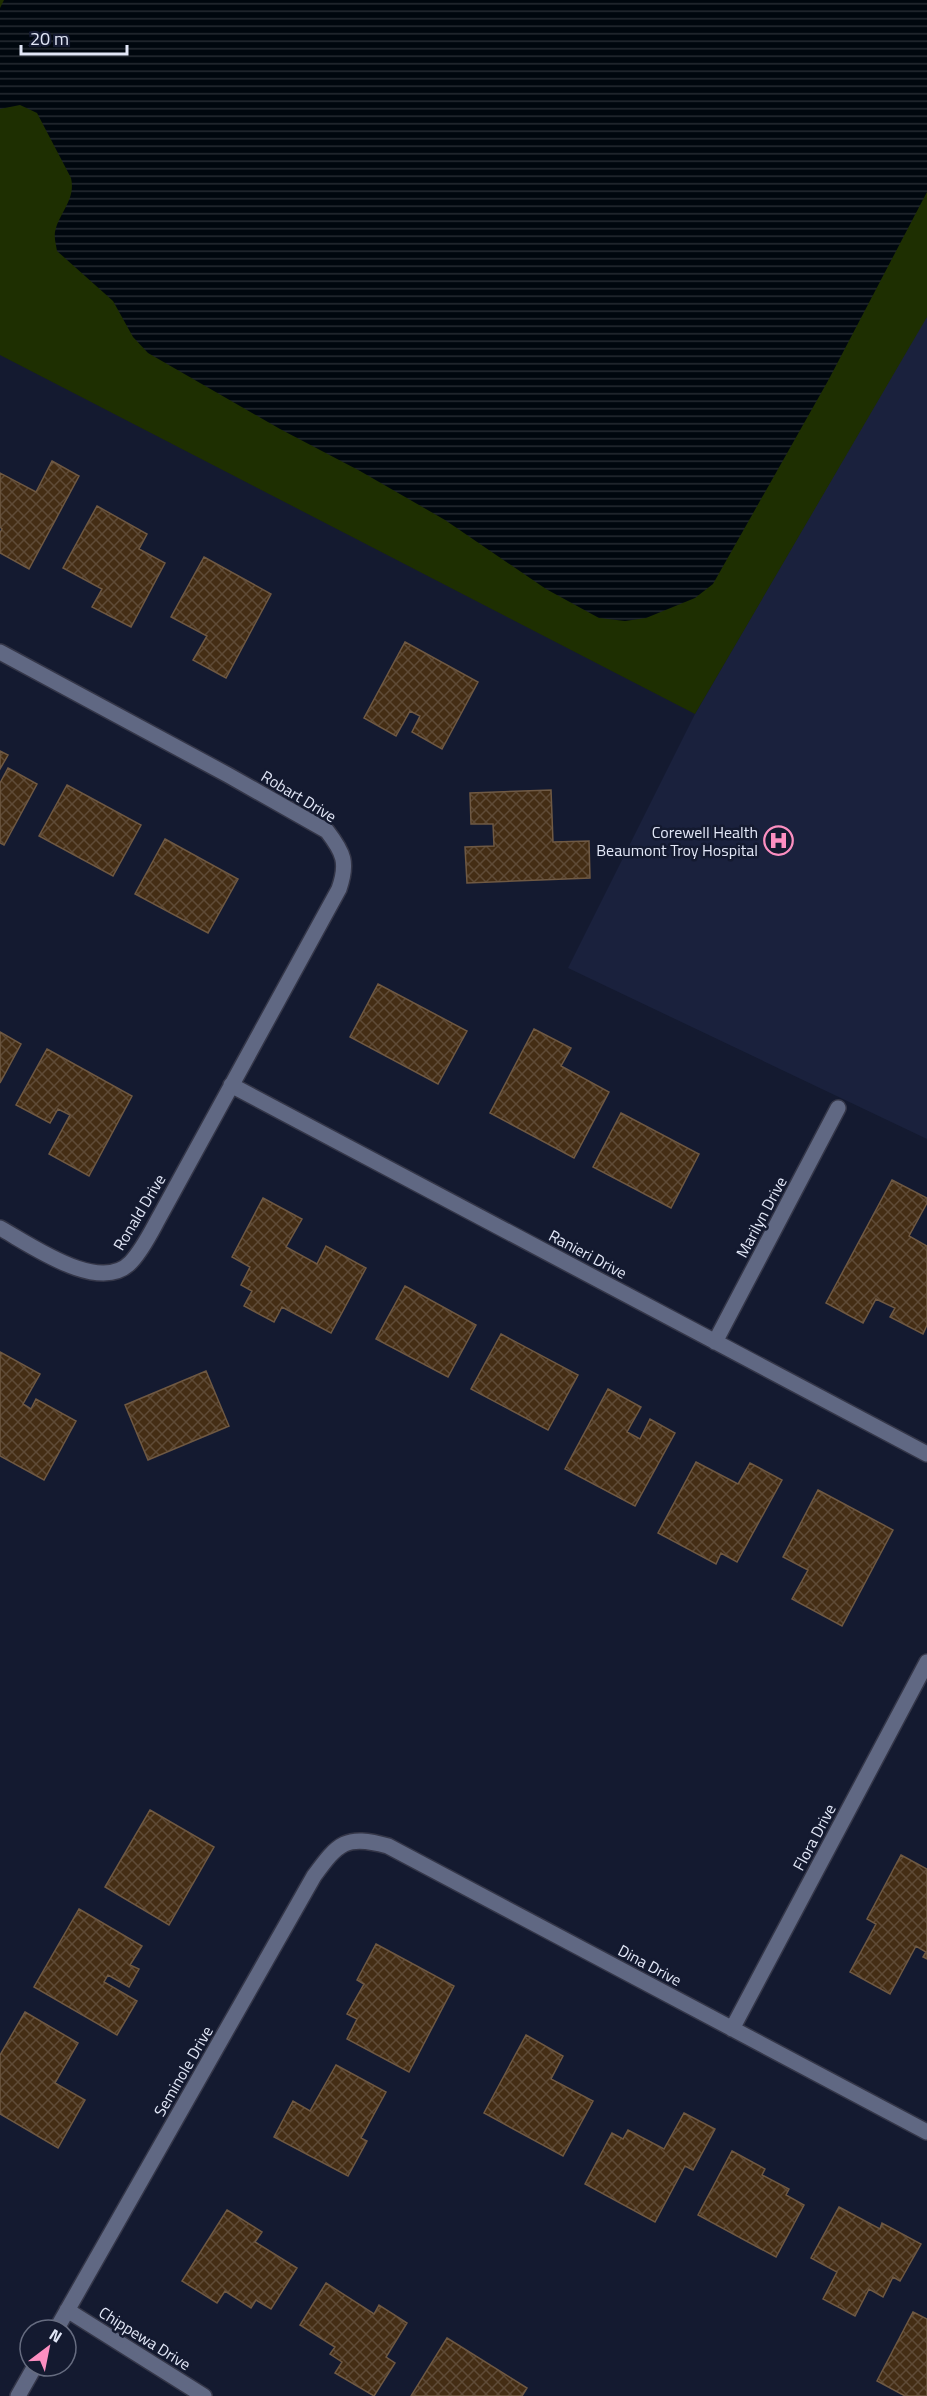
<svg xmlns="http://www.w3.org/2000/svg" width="927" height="2396" viewBox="0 0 927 2396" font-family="'Titillium Web',sans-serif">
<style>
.built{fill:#1a213d}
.grass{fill:#1e2f01}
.water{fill:url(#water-rules)}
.building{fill:url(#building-cross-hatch);stroke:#6f5943;stroke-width:1.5}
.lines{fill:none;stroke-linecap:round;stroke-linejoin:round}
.street-casing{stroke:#343648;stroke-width:18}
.street{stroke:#606883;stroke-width:15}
.labels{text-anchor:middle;stroke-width:5;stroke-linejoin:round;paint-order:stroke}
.street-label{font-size:16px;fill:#e2e7f7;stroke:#141a30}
.poi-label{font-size:16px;fill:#e2e7f7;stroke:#141a30;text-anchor:end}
</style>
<defs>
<pattern id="water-rules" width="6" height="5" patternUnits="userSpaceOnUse" patternTransform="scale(1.5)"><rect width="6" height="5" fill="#00070e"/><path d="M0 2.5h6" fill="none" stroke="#252b32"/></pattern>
<pattern id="building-cross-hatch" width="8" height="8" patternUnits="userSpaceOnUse" patternTransform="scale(1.5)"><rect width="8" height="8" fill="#442d14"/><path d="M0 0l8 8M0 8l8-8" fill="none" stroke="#5f4b37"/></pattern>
</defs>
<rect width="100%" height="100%" fill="#141a30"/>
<path class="built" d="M927,315v824l-359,-171 127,-254z"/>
<path class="grass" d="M0,0h927v317l-232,397 -695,-359z"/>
<path class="water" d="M4,0h923v192l-98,187 -116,205 -18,14 -49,20 -21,3 -26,-3 -53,-29 -101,-69 -85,-49 -80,-42 -132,-76 -15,-16 -20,-36 -56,-50c-1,-7 -3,-13 -2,-19 4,-20 21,-32 16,-54l-34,-65 -17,-8 -20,4v-101z"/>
<path class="building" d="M52,461l27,15 -50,93 -29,-16v-20l2,-4 -2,-2v-54l36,19z
M97,506l50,28 -8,15 26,14 -34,64 -39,-20 10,-18 -39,-21z
M204,557l67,37 -45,84 -33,-18 14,-24 -36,-19z
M405,642l73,40 -36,67 -30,-17 8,-16 -10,-5 -14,25 -32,-18z
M0,751l8,4 -8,14z
M8,768l29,16 -33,61 -4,-2v-60z
M67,785l74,40 -28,51 -74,-40z
M551,790l2,52 36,-1 1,37 -123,5 -2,-36 29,-1 -1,-22h-22l-1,-31z
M165,839l73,40 -30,54 -73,-39z
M378,984l89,47 -29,53 -88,-47z
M534,1029l37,19 -10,18 48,26 -35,66 -84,-45z
M0,1032l21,12 -21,39z
M47,1049l85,47 -43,80 -40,-22 21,-39 -12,-6 -8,14 -34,-18z
M621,1113l78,41 -28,54 -78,-41z
M892,1180l35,18v5l-18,33 18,10v79l-4,9 -33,-17 5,-9 -19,-9 -13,24 -37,-20z
M263,1198l39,21 -16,28 31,17 9,-18 40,22 -35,65 -49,-26 -8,15 -30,-16 8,-15 -11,-6 9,-18 -18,-10z
M405,1286l71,39 -28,52 -72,-38z
M501,1334l77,41 -30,55 -77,-41z
M0,1352l40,22 -17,30 8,5 5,-10 40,22 -32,59 -44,-24z
M206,1371l23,55 -81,34 -23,-55z
M608,1389l33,18 -14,25 13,7 10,-20 25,14 -40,73 -70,-37z
M696,1462l42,22 12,-21 32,17 -45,82 -16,-9 -5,11 -58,-31z
M818,1490l75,40 -51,96 -50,-27 16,-29 -25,-13z
M150,1810l64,37 -45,78 -64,-38z
M901,1855l26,14v90l-4,-2 3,-5 -10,-6 -26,48 -40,-22 26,-48 -9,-5z
M79,1909l63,37 -12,19 9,4 -10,18 -21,-12 -4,7 33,19 -20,34 -83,-48z
M376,1944l78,42 -45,86 -62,-33 10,-20 -10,-5 17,-30 -7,-4z
M25,2012l53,31 -23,40 30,17 -27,48 -58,-34v-59z
M526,2035l37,21 -12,23 42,22 -30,55 -79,-43z
M336,2065l50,27 -25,46 6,3 -19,35 -74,-39 19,-36 17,10z
M684,2113l31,16 -22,41 -8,-4 -30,56 -70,-38 27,-51 11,6 5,-9 36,19z
M732,2151l33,18 -3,6 27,14 -3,6 18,10 -28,52 -78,-42z
M839,2207l41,22 2,-6 39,21 -21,37 -7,-4 -10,20 -14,-8 -14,27 -32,-17 14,-27 -26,-14z
M227,2210l35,22 -7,10 42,26 -26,41 -15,-9 -5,8 -26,-17 -8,12 -35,-22z
M326,2283l48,31 5,-9 28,18 -21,34 9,6 -21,33 -39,-23 7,-11 -12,-8 5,-7 -35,-22z
M913,2312l14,7v77h-22l-28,-15z
M447,2338l80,50 -5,8h-111z"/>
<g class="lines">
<defs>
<path id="street" d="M0,652l228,123 99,56c17,22 21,32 12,58l-178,325c-9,16 -17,34 -30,48 -31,33 -100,-17 -131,-34
M231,1085l696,369
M715,1342l123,-234
M732,2029l195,-367
M67,2310l137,86
M56,2330l258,-454c24,-33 32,-42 74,-30l539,286
M18,2396l17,-30"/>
</defs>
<use href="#street" class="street-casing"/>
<use href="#street" class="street"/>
</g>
<defs>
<symbol id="hospital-ring" viewBox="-11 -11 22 22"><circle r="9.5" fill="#141a30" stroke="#fc8fc1" stroke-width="1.5"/><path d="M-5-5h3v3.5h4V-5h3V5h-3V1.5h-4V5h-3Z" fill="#fc8fc1"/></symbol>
</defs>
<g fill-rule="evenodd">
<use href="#hospital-ring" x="762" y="824" width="33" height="33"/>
</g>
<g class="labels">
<g class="street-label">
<text transform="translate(299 796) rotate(31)" y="6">Robart Drive</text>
<text transform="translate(139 1212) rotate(-59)" y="6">Ronald Drive</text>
<text transform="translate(761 1217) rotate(-62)" y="6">Marilyn Drive</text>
<text transform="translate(588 1254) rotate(28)" y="6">Ranieri Drive</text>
<text transform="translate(814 1837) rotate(-62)" y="6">Flora Drive</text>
<text transform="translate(650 1965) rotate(28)" y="6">Dina Drive</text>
<text transform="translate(183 2071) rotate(-60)" y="6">Seminole Drive</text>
<text transform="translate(145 2338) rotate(32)" y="6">Chippewa Drive</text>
</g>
<g class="poi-label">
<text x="758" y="838">Corewell Health<tspan x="758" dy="18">Beaumont Troy Hospital</tspan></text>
</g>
</g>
<g transform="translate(48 2348) rotate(32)"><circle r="28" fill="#141a30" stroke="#666c80" stroke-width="1.5"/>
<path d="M0-4.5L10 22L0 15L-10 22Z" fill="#fc8fc1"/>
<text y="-9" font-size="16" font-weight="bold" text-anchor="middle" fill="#e2e7f7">N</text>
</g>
<path d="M21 45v9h106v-9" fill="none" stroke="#e2e7f7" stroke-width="3"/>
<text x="30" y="45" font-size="18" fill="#e2e7f7" stroke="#141a30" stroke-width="4.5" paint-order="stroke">20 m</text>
</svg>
